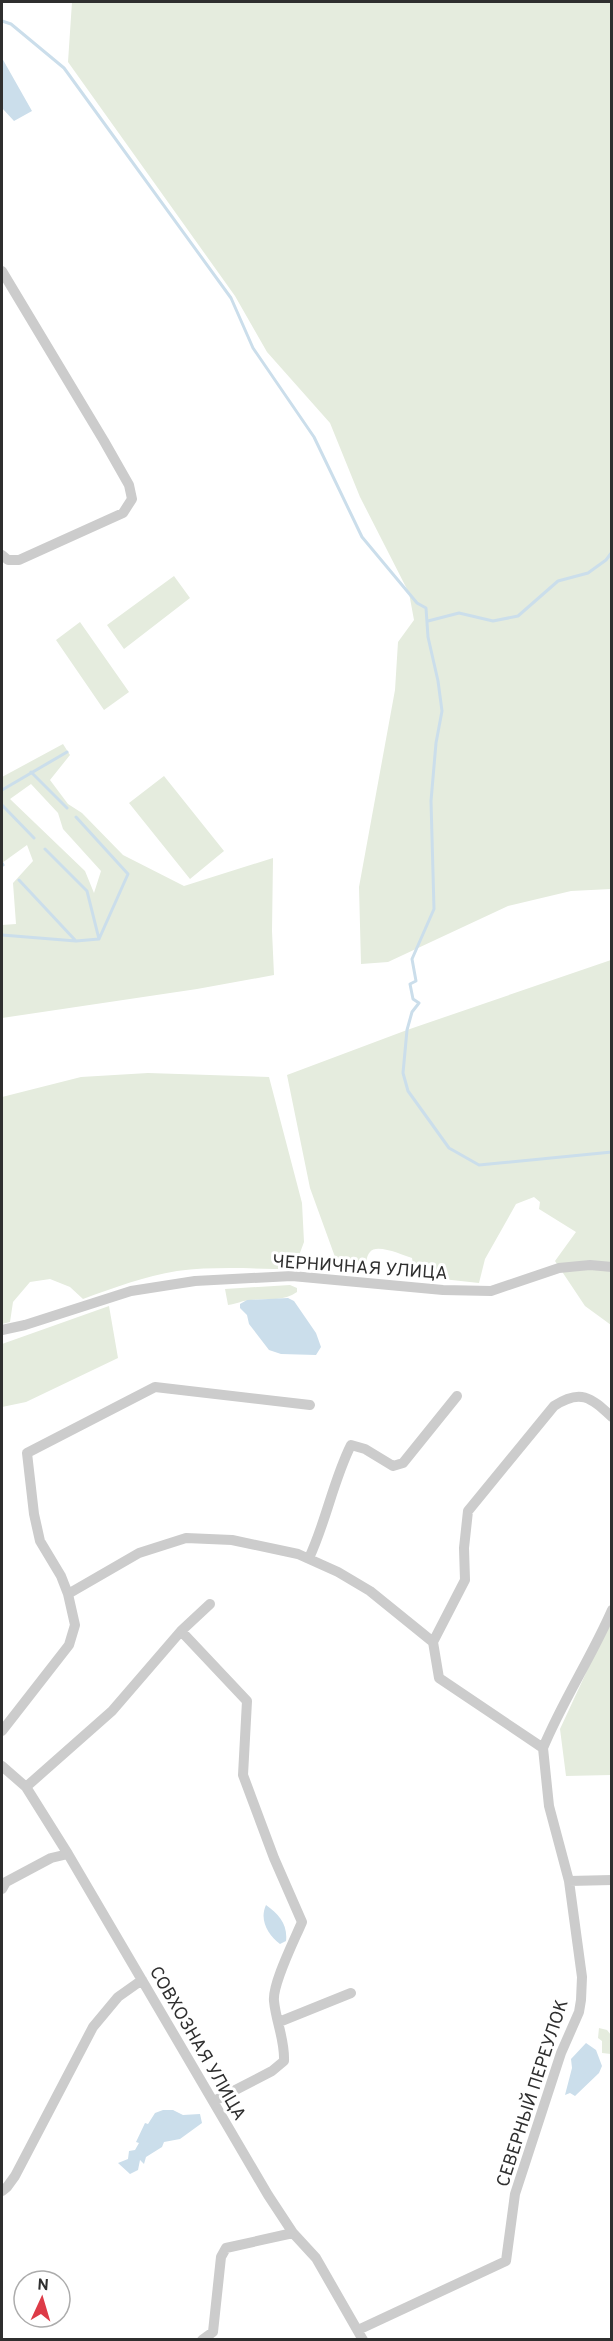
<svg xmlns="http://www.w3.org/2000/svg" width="613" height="2341" viewBox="0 0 613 2341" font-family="Overpass,sans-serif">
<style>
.green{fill:#e5ecde;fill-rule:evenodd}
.water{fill:#cbdeeb}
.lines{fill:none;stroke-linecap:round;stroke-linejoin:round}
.stream{stroke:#cbdeeb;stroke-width:3}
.street{stroke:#ccc;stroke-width:10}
.labels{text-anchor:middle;stroke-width:6;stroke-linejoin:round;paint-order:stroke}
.street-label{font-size:18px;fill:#2f2f2f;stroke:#fff}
</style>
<rect width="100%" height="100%" fill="#fff"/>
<path class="green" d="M72,2h539v887l-40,2 -63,15 -120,56 -27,2 -2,-77 36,-197 3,-48 16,-22 -5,-27 -49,-96 -30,-74 -63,-71 -32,-56 -167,-234z
M174,576l16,22 -66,51 -17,-24z
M80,622l49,70 -25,18 -48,-70z
M63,744l7,11 -20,25 18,24 14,9 41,42 61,31 89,-28 -1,73 2,44 -77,14 -195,29v-93l14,-1 -3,-41 20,-22 -6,-16 -25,18v-86zM31,784l27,29 5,16 38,42 -7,22 -9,-22 -75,-72z
M164,776l60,75 -34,28 -61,-76z
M611,960v365l-26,-19 -30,-45 21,-29 -37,-23 1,-7 -6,-5 -18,7 -31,55 -6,24 -64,-7 -3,-18c-9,-3 -36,-15 -42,-6 -4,4 -4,13 -5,19l-26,-3 -29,-80 -23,-113 120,-45z
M148,1073l121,4 33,126 2,39 -10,27c-38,0 -79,-3 -117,2 -32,5 -64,17 -94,28l-13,-12 -20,-8 -20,3 -17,20 -3,20 -8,2v-227l79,-20z
M290,1285l7,3v4c-14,10 -30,6 -46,8 -8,0 -14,4 -23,5l-3,-16z
M109,1306l9,52 -92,44 -24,5v-63z
M611,1619v156l-45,1 -6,-47z
M599,2028l8,2 4,5v19l-9,-1v-12l-4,-3z"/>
<path class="water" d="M2,58l30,53 -18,10 -12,-13z
M288,1298l6,3 22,32 5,14 -5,8 -35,-1 -12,-4 -20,-26 -2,-9 -7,-7v-4l7,-4z
M266,1905c13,9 22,20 20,36l-6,3c-12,-9 -21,-24 -14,-39z
M586,2043l10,7 6,16 -3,7 -24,23 -5,-3 -5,2 7,-27 -1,-9z
M163,2110h10l10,5 17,-1 2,9 -22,16 -16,3 -2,5 -16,10 -2,7 -4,-4 -2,10 -8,4 -12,-11 10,-4 1,-8 6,-1 4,-7 -3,-1 9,-19 3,1 7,-11z"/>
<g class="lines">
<path class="stream" d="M2,21l9,3 53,44 167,230 22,50 61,89 48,100 55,66 9,5 2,29 10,44 4,30 -6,32 -5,58 3,108 -22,50 4,22 -6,3 3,15 6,4 -7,9 -5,18 -4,43 5,18 41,57 30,17 133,-13
M428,621l31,-8 34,8 25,-5 40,-35 30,-8 18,-13 6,-8
M31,772l36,36
M2,790l65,-38
M2,805l32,33
M45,849l42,42 12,48
M2,863l1,2
M19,880l56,60
M2,935l74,6 23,-2 29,-65 -52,-57"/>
<path class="street" d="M2,271l102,170 25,44 3,14 -9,14 -104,47h-11l-6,-5
M2,1330l23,-5 106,-34 64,-10 97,-5 151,14 48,1 68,-23 31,-3 22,2
M309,1558c17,-36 24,-77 42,-113l14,4 28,17 10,-3 54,-67
M68,1594l71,-41 47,-15 46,2 66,14 40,18 32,19 63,51 6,36 104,70 6,58 20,75 43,-1
M181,1631l66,70 -4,74 31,83 28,64c-7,17 -30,62 -28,79 2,21 11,39 10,60l-12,10 -58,30
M433,1642l32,-62 -1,-32 4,-37 86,-105c27,-18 37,-8 58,11
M2,1731l67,-86 6,-20 -7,-31 -7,-18 -21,-35 -6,-27 -7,-61 128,-66 155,18
M543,1748c20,-48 48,-90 69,-138
M2,1766l24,21 42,67 200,341 25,38 23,25 47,82
M26,1787l86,-76 69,-80 29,-27
M2,1889l4,-7 45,-24 17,-4
M279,2022l72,-29
M2,2191l5,-4 8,-11 78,-149 25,-30 24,-17
M358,2330l148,-69 9,-67 46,-141 18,-41 2,-12 1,-23 -13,-96
M202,2340l11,-8 8,-75 5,-9 67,-15"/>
</g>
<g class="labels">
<g class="street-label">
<text transform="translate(360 1267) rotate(4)" y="6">ЧЕРНИЧНАЯ УЛИЦА</text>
<text transform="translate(198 2043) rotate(60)" y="6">СОВХОЗНАЯ УЛИЦА</text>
<text transform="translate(532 2093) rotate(-72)" y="6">СЕВЕРНЫЙ ПЕРЕУЛОК</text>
</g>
</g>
<rect width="613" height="2341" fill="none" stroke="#2f2f2f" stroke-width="6"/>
<g transform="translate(42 2299) rotate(4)"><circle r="28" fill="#ffffff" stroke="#acacac" stroke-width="1.5"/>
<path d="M0-4.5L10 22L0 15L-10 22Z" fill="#dd3b47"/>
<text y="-9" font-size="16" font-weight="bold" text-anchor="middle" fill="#2f2f2f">N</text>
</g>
</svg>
